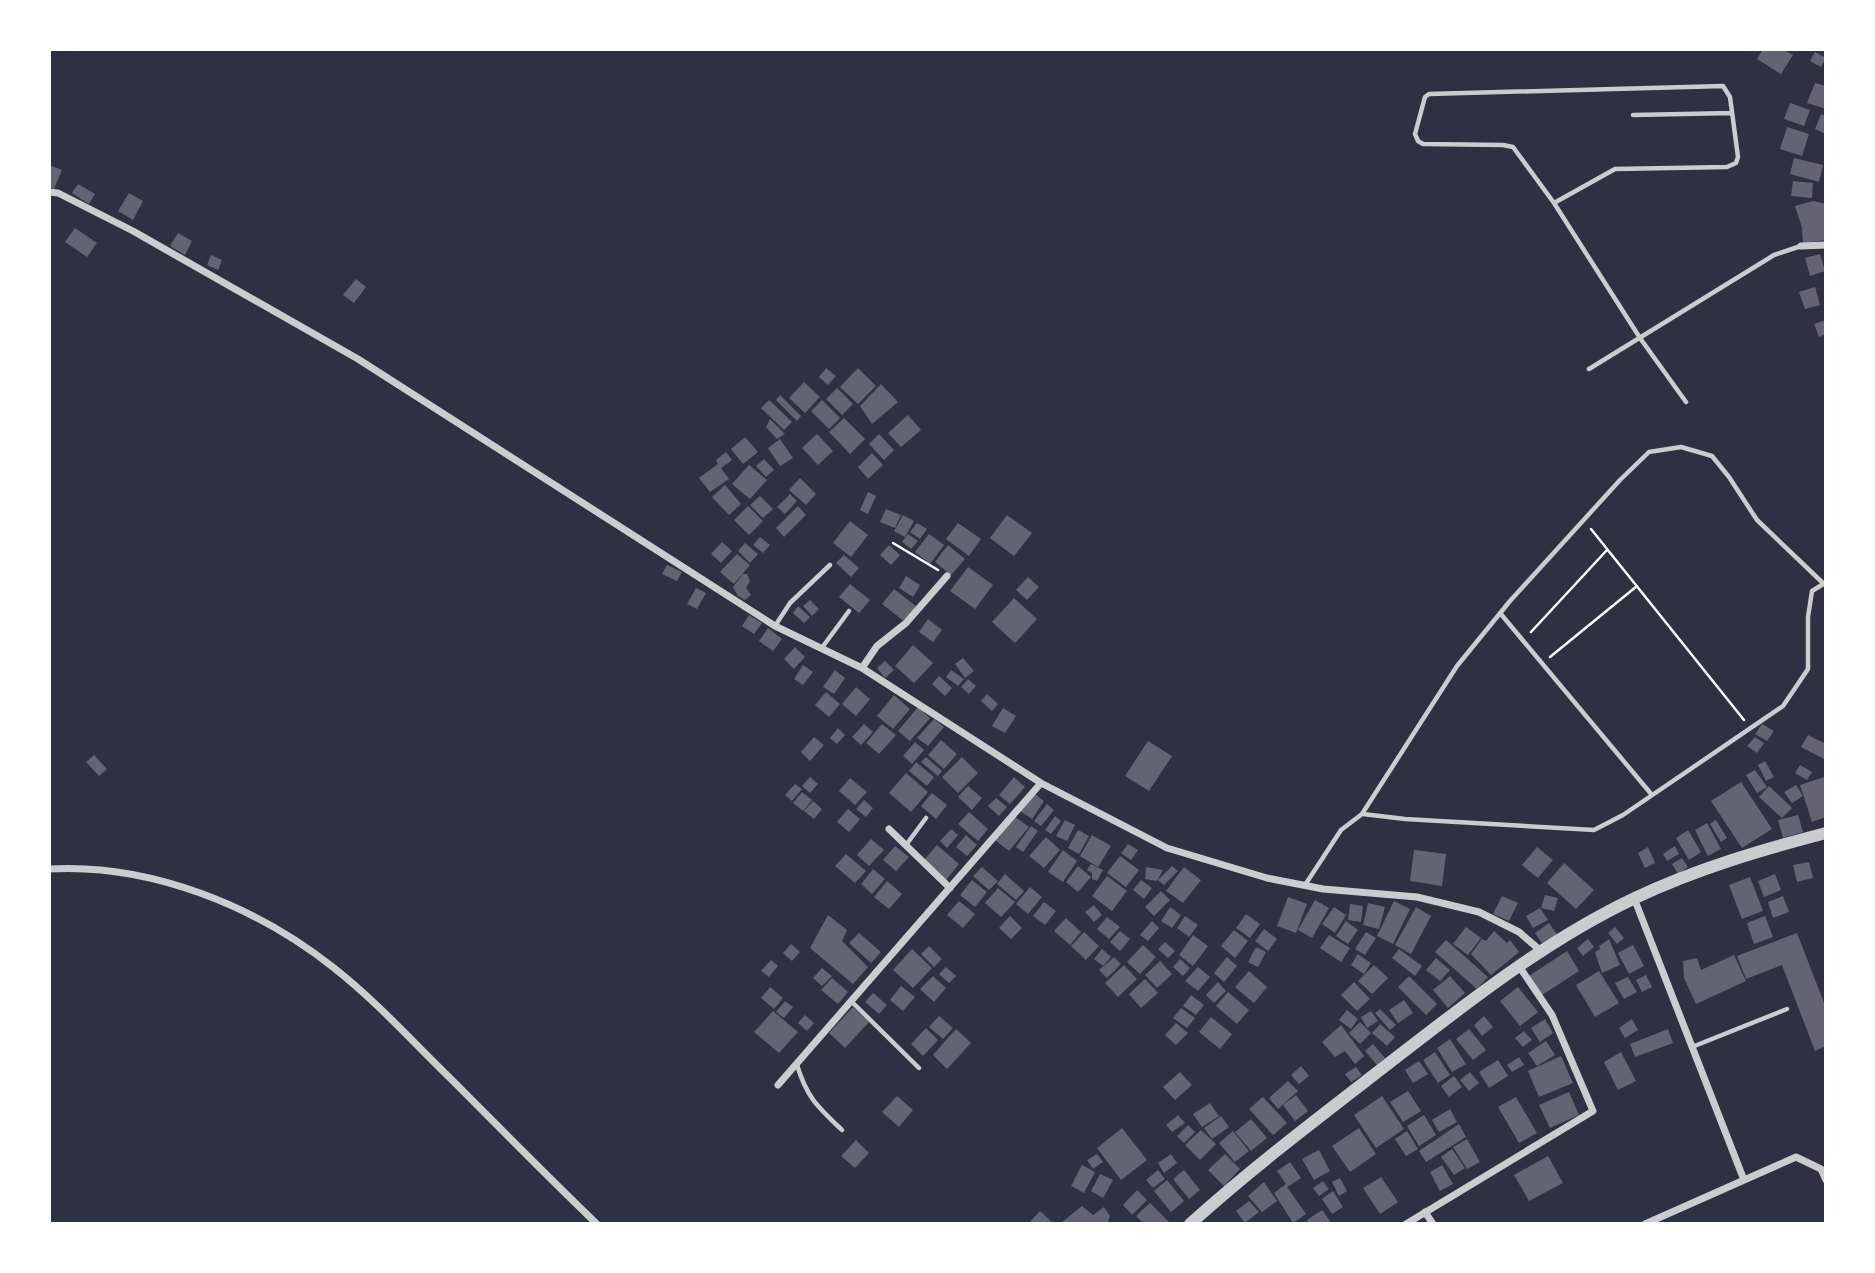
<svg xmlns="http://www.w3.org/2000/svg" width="1875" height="1273" viewBox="0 0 1875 1273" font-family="'Crimson Pro',serif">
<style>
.building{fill:#626471}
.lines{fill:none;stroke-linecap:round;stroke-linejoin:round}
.path{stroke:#fff;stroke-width:2.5}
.service{stroke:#caccd0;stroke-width:4.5}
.minor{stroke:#caccd0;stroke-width:7}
.tertiary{stroke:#caccd0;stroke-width:12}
</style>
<rect width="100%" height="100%" fill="#2d3142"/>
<path class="building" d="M1763,49h19l11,6 -12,19 -24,-15z
M1815,52l11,6 -5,9 -11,-6z
M1815,83l11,3v23l-19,-6z
M1790,103l20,7 -6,16 -20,-7z
M1821,114l5,2v18l-11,-5z
M1787,127l22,7 -7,22 -22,-7z
M1794,158l29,7 -4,17 -29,-8z
M49,165l13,5 -8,19 -5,-2z
M1793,181l20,2 -1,15 -21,-2z
M78,184l17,10 -6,10 -17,-11z
M129,193l14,8 -10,19 -15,-9z
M1813,201l13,3v36l-23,3 -1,-15 -7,-22z
M75,228l22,15 -10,14 -22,-15z
M178,233l14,8 -7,14 -15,-9z
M1820,254l5,17 -15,5 -5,-18z
M211,255l11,5 -4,10 -11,-5z
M356,279l10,8 -12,16 -11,-8z
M1815,287l5,18 -15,4 -6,-17z
M1826,320v14l-7,3 -5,-13z
M826,368l10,8 -8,9 -9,-8z
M858,368l18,18 -18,18 -18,-17z
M804,382l16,15 -15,16 -16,-15z
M881,384l17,18 -26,22 -12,-18z
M837,388l16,16 -11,11 -16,-16z
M780,395l21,21 -4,5 -21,-21z
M769,400l23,22 -8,8 -23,-22z
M822,400l18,18 -11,11 -18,-18z
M908,415l13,15 -20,17 -13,-14z
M844,418l21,21 -15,15 -21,-22z
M770,419l15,15 -8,5 -11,-12z
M817,434l16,17 -15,14 -16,-17z
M879,434l15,16 -10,10 -15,-16z
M745,437l13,15 -15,12 -12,-15z
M780,439l13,19 -13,8 -12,-18z
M726,452l6,8 -11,8 8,11 -19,13 -11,-14 19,-14 -2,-4z
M872,453l11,12 -15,14 -10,-12z
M764,459l10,11 -8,7 -10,-11z
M749,465l18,15 -17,19 -18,-15z
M800,478l16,16 -10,11 -17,-15z
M725,485l16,19 -12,11 -17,-18z
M868,492l8,4 -8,18 -8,-4z
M790,494l7,7 -12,13 -8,-7z
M760,496l13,13 -10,9 -13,-13z
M748,506l15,15 -14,14 -15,-15z
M798,506l8,9 -22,22 -8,-9z
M886,509l15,6 -6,13 -15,-6z
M903,515l11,6 -9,16 -11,-6z
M1007,515l25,18 -18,23 -24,-18z
M850,521l18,14 -17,22 -18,-14z
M917,523l10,6 -7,10 -10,-7z
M958,523l23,16 -12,17 -23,-17z
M908,534l10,7 -7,8 -9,-7z
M929,534l15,11 -14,19 -15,-12z
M760,537l10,8 -7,8 -10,-8z
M722,542l10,9 -11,12 -10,-9z
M745,543l13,11 -8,9 -12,-12z
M889,545l11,10 -9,10 -11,-10z
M948,545l17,14 -14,16 -16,-13z
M737,554l13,11 -16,19 -14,-12z
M844,555l15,13 -8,9 -15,-14z
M667,565l15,7 -5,9 -15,-7z
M968,567l25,18 -18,24 -25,-18z
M743,574h4l3,7 -4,7 5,7 -6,5 -7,-4 -5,-9z
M906,576l14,9 -7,12 -14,-9z
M1028,577l11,10 -12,13 -11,-10z
M850,584l20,16 -11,13 -20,-16z
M696,588l10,5 -9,16 -10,-5z
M894,589l23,18 -12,15 -23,-18z
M1014,598l23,21 -22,24 -23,-21z
M810,600l9,9 -7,7 -9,-10z
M798,606l12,11 -6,6 -11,-10z
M749,615l13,8 -8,11 -12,-8z
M928,619l14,11 -9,12 -14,-10z
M768,628l14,11 -9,12 -14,-10z
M913,645l20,18 -19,20 -19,-17z
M795,647l10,10 -11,12 -10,-10z
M963,658l11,13 -9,7 -10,-14z
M885,661l9,9 -9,8 -8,-10z
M803,665l10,7 -10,13 -9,-6z
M835,670l10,8 -11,16 -11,-7z
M951,670l13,9 -6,7 -12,-9z
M939,676l13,12 -7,8 -13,-12z
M968,679l8,7 -7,8 -8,-7z
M856,687l14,12 -14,17 -14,-12z
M826,692l14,12 -11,13 -14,-12z
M987,694l11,10 -6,7 -11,-10z
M894,695l16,14 -17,20 -16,-13z
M918,707l12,11 -20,23 -12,-10z
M1003,708l13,8 -11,17 -13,-7z
M934,719l10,8 -16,19 -11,-8z
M864,724l9,8 -12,13 -9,-8z
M882,724l14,11 -17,19 -13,-11z
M1762,724l12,7 -7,10 -12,-7z
M838,728l7,7 -8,9 -7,-6z
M1808,735l18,9 -2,15 -23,-12z
M814,737l10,8 -14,16 -9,-9z
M1755,737l9,6 -7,10 -10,-7z
M941,740l16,14 -13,15 -16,-14z
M1148,741l24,15 -23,35 -24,-15z
M915,742l9,8 -12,14 -9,-8z
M94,755l13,14 -8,7 -13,-14z
M926,757l16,14 -4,5 -17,-14z
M962,757l16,16 -20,20 -16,-16z
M1765,761l9,16 -8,4 -8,-16z
M916,762l18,15 -7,9 -18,-15z
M1800,765l12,7 -5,8 -12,-7z
M1755,770l12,17 -10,6 -11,-18z
M906,773l22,19 -17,20 -22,-19z
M810,777l8,7 -8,9 -8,-7z
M1014,777l11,10 -15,17 -11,-9z
M1824,777l2,40 -14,5 -12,-37z
M850,778l17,14 -12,13 -16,-14z
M1741,782l31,47 -30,19 -31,-47z
M795,784l7,5 -10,12 -7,-6z
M1796,785l7,11 -11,7 -8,-11z
M968,786l14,12 -10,12 -14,-13z
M1769,786l23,22 -10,10 -23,-21z
M802,792l10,8 -9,11 -10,-8z
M932,793l15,12 -11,14 -15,-13z
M1035,794l9,7 -12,18 -12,-8z
M996,798l11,9 -8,9 -11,-10z
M864,800l9,8 -7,9 -10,-8z
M813,801l9,8 -8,10 -10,-8z
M1047,804l7,6 -13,16 -7,-5z
M848,809l12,10 -11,13 -12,-10z
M969,812l19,17 -10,12 -20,-17z
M1798,815l5,17 -20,6 -5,-18z
M1014,816l15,11 -20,24 -14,-11z
M1055,816l6,5 -10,13 -6,-4z
M1065,820l10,5 -8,16 -11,-5z
M1716,820l11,18 -6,4 -11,-18z
M1707,823l14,26 -13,7 -13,-26z
M1031,826l7,5 -15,21 -7,-5z
M951,829l7,6 -11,13 -7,-7z
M1078,830l11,6 -10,18 -11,-6z
M1688,830l13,22 -12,8 -13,-22z
M966,835l11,10 -10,11 -11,-9z
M1092,835l19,11 -13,21 -18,-11z
M1046,837l14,13 -16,18 -15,-12z
M871,839l13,11 -15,16 -12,-11z
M1128,844l10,6 -7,10 -10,-7z
M937,845l22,19 -13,16 -23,-19z
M895,846l14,11 -13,14 -13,-11z
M1675,846l4,8 -12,7 -4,-7z
M1537,847l16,13 -15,18 -16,-13z
M1648,847l7,16 -10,5 -7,-15z
M1063,850l14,11 -14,21 -15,-10z
M1414,850l32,4 -4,32 -32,-5z
M846,854l20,17 -11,12 -20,-17z
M1120,856l19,14 -13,17 -19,-14z
M1682,858l6,9 -10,7 -6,-10z
M1809,862l4,16 -16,4 -4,-17z
M1564,863l30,27 -18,19 -29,-26z
M1091,864l12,6 -6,11 -5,-2v-6l-5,-3z
M1078,866l13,11 -13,15 -12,-10z
M1172,866l6,5 -14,14 -6,-5z
M982,867l16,14 -9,9 -16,-14z
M1146,867l17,3 -6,11 -12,-2z
M1184,867l17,13 -18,23 -17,-12z
M873,869l12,10 -13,15 -11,-10z
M1005,874l19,17 -8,9 -19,-16z
M1775,874l6,16 -17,7 -6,-16z
M1107,876l20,15 -15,20 -20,-15z
M1750,877l13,34 -21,8 -13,-34z
M972,880l15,12 -12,15 -15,-12z
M1141,880l11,8 -8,11 -11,-9z
M887,881l15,13 -13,15 -15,-12z
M1030,887l12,10 -14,17 -12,-10z
M998,888l17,14 -14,15 -16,-14z
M1161,891l9,9 -16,16 -9,-9z
M1545,895l13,3 -4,13 -13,-3z
M1502,896l16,7 -9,18 -16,-7z
M1783,896l6,16 -16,6 -5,-16z
M1288,897l19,7 -11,29 -19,-7z
M1315,900l14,8 -17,30 -14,-8z
M959,901l16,13 -12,14 -16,-13z
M1394,901l16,8 -17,35 -16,-8z
M1044,902l12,9 -11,14 -12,-9z
M1368,903l17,4 -6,22 -16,-4z
M1350,904l13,2 -2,16 -13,-2z
M1094,905l8,10 -8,7 -9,-10z
M1170,907l11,8 -9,13 -11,-7z
M1334,907l12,8 -11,18 -13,-9z
M1416,907l15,9 -20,38 -16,-9z
M1540,908l8,12 -15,8 -7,-12z
M1246,914l14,10 -10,14 -14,-10z
M828,915l19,15 -5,11 26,26 -15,17 -43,-36z
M1010,916l12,12 -11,11 -12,-11z
M1185,916l13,9 -9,12 -12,-9z
M1765,916l8,21 -19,7 -7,-21z
M1107,917l13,10 -11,12 -12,-10z
M1066,918l15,14 -11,13 -16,-14z
M1152,921l7,7 -11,13 -8,-6z
M1346,921l12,9 -10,14 -12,-8z
M1549,923l9,13 -14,10 -9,-13z
M1466,927l15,11 -13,17 -15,-11z
M1615,927l9,11 -7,6 -9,-11z
M1264,929l13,10 -9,12 -13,-10z
M1234,930l14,11 -13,17 -14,-12z
M1120,931l10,8 -10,12 -10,-9z
M1494,931l13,12 3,-3 9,12 -28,23 -20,-21 11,-15 4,2z
M1084,932l15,14 -13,14 -15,-14z
M1366,932l10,6 -11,17 -10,-6z
M859,933l22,19 -10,11 -22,-20z
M1797,933l29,75v38l-11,5 -33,-86 -36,14 -9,-23z
M1193,935l15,11 -15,20 -14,-11z
M1329,935l21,13 -9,14 -21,-14z
M1588,939l6,8 -11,9 -6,-8z
M1609,939l11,26 -18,8 -7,-21 5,-3 -1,-3z
M1446,940l42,37 -11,12 -42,-37z
M1165,942l10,9 -7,7 -10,-9z
M791,944l9,8 -8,9 -9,-8z
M1143,945l13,12 -16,17 -13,-12z
M1633,945l11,21 -15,8 -11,-21z
M929,946l13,13 -8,8 -13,-13z
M1256,947l10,5 -8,15 -10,-5z
M912,949l20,19 -19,20 -20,-18z
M1102,949l9,8 -8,9 -9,-7z
M1399,949l23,17 -7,10 -23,-18z
M1567,951l12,20 -37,24 -13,-19z
M1358,954l13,9 -7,11 -13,-9z
M1734,955l12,26 -50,23 -12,-26 -1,-17 14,-3 4,12z
M1114,957l7,7 -14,14 -8,-8z
M1227,957l10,9 -13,16 -10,-9z
M1436,958l14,12 -10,11 -14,-11z
M1180,959l10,9 -7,8 -10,-9z
M771,960l7,6 -9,11 -8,-6z
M1160,961l12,13 -15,14 -12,-13z
M1124,965l13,14 -19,18 -13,-14z
M1374,965l14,13 -16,16 -14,-13z
M946,967l10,9 -7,7 -10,-9z
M1198,967l12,10 -12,14 -13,-10z
M822,968l10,8 -10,10 -9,-8z
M1249,971l18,16 -13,16 -19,-16z
M1599,971l20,32 -24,14 -19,-32z
M1646,975l6,12 -10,5 -6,-12z
M933,976l13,12 -12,14 -14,-13z
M1409,976l28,28 -11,11 -28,-28z
M1450,976l15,17 -17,15 -15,-18z
M1628,977l9,15 -13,7 -9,-16z
M832,978l16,14 -10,12 -17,-14z
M1145,979l13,14 -17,15 -12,-14z
M1218,982l8,9 -12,12 -8,-8z
M1354,982l16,17 -13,12 -16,-16z
M901,986l14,11 -12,14 -13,-11z
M770,987l13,11 -9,11 -13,-11z
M1518,987l20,25 -18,14 -20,-25z
M1228,992l21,18 -12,14 -21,-18z
M873,993l14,12 -8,9 -14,-12z
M1191,995l13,10 -8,10 -13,-9z
M1404,1000l9,13 -15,10 -9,-13z
M785,1001l8,6 -9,11 -8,-6z
M853,1007l16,15 -24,26 -16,-15z
M1181,1008l14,10 -8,10 -14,-10z
M1380,1009l16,16 -6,5 -15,-17z
M1347,1010l11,9 -7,10 -12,-9z
M773,1011l25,21 -19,21 -25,-21z
M1371,1011l7,10 -11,7 -6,-11z
M805,1015l9,8 -7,8 -9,-8z
M939,1016l14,12 -10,11 -14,-12z
M1484,1016l9,11 -11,9 -8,-11z
M1211,1017l21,17 -12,15 -21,-17z
M1545,1019l8,14 -13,9 -9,-14z
M1632,1019l6,11 -13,8 -6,-10z
M1360,1022l11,11 -11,11 -11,-11z
M1176,1023l12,10 -12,12 -11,-10z
M1380,1024l15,13 -8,9 -15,-13z
M1341,1025l23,31 -9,8 -10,-13 -10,6 -13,-15z
M926,1028l12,12 -15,16 -12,-12z
M956,1029l15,14 -24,26 -14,-14z
M1469,1029l17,21 -13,10 -17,-21z
M1668,1029l5,14 -38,14 -5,-13z
M1524,1031l8,9 -9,7 -8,-9z
M1450,1039l16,25 -14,8 -15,-24z
M1546,1041l9,14 -18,11 -9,-13z
M1373,1044l12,14 -8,7 -12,-14z
M1435,1052l15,23 -12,8 -15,-23z
M1621,1052l15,29 -18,9 -14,-28z
M1561,1056l12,27 -34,14 -11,-26z
M1519,1057l5,8 -12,7 -5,-7z
M1498,1060l10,16 -19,12 -10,-16z
M1419,1061l9,13 -15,9 -8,-13z
M1301,1066l8,10 -10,8 -8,-9z
M1356,1067l6,8 -11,7 -6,-8z
M1180,1072l12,13 -17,15 -12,-13z
M1470,1072l9,11 -10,8 -9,-11z
M1454,1076l8,11 -13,10 -8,-11z
M1288,1081l10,10 -20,18 -9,-11z
M1408,1091l13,20 -18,11 -13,-20z
M1569,1092l10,23 -29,13 -11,-23z
M1296,1095l12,16 -13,10 -12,-16z
M897,1096l16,14 -14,17 -17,-15z
M1382,1096l22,33 -28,19 -22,-33z
M1263,1097l24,26 -14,12 -24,-26z
M1516,1097l21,36 -18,10 -21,-36z
M1210,1103l9,13 -17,11 -9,-13z
M1450,1109l7,13 -18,10 -7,-12z
M1178,1115l7,8 -13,9 -6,-7z
M1424,1115l12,20 -17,11 -12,-20z
M1221,1116l8,11 -17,12 -8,-11z
M1251,1119l16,19 -16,13 -16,-19z
M1459,1124l7,13 -40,25 -7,-11z
M1188,1125l7,7 -11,11 -7,-7z
M1122,1128l25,32 -26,20 -24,-32z
M1359,1128l17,26 -26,18 -18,-26z
M1201,1130l15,14 -16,16 -15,-15z
M1233,1131l16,20 -14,11 -16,-19z
M1407,1131l11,18 -12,7 -11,-17z
M1467,1139l13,23 -13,7 -14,-22z
M856,1140l13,13 -14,15 -14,-12z
M1452,1149l13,19 -11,7 -13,-18z
M1319,1150l11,21 -16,9 -12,-21z
M1097,1154l6,8 -10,7 -6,-9z
M1171,1154l6,9 -13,10 -6,-10z
M1225,1154l15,15 -16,17 -16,-16z
M1548,1156l15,27 -34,18 -15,-26z
M1290,1162l11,16 -14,9 19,27 -13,9 -19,-30 12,-9 -9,-13z
M1082,1165l13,7 -11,21 -13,-7z
M1442,1165l11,19 -13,7 -10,-19z
M1158,1170l7,9 -12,9 -7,-8z
M1184,1170l16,20 -11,9 -16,-20z
M1100,1174l13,6 -10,18 -12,-7z
M1381,1177l17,25 -18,12 -17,-26z
M1340,1178l7,13 -8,5 -7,-14z
M1167,1180l17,21 -13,11 -17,-21z
M1323,1181l6,8 -10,7 -6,-8z
M1264,1182l13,19 -15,11 -14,-16z
M1137,1190l10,10 -15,15 -9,-10z
M1333,1191l10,16 -11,7 -10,-15z
M1249,1201l10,11 -14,11 -9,-12z
M1150,1203l21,21h-27l-8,-8z
M1082,1206l11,9 11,-8 6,9 -3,8h-43l-2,-2z
M1322,1210l10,14h-23l-2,-4z
M1040,1211l14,13h-26z"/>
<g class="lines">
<path class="path" d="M1591,529l153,191
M893,543l45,27
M1531,632l76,-82
M1550,657l87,-71"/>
<path class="service" d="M1633,115l99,-2
M1554,203l61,-34 112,-2 9,-4 2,-6 -8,-60 -7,-11 -294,8 -4,3 -10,37 3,7 5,3 80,1 10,2 41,56 86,135 46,64
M1589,369l185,-114 27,-9
M1500,613l152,182
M775,626l15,-23 40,-38
M821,649l28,-38
M1363,814l42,5 189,11 29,-15 160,-109 25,-37v-52l4,-26 13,-8
M906,845l20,-27
M1305,885l36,-55 21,-16 95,-148 53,-65 110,-121 29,-28 32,-5 31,9 17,21 28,43 67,64
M851,1001l68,67
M1692,1047l95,-38
M797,1065c10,33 21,42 45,65"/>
<path class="minor" d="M49,192l9,1 75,38 225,128 417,267 87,42 179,115 126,65 100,30 56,11 94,8 62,15 40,20 22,19
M1801,246l25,-1
M862,668l15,-22 29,-23 41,-47
M889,829l61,59
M49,869c101,-6 207,37 285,99 42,33 78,73 116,110 49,49 97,98 147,146
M1634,898l110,282
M778,1085l263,-302
M1425,1212l8,12
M1406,1224l187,-113 -41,-96 -33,-49
M1645,1224l151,-67 25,12 5,11"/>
<path class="tertiary" d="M1190,1224c62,-56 128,-106 194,-157 79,-61 160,-126 251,-169 61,-29 126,-48 191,-65"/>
</g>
<rect width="1875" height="1273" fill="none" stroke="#ffffff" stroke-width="102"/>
</svg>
